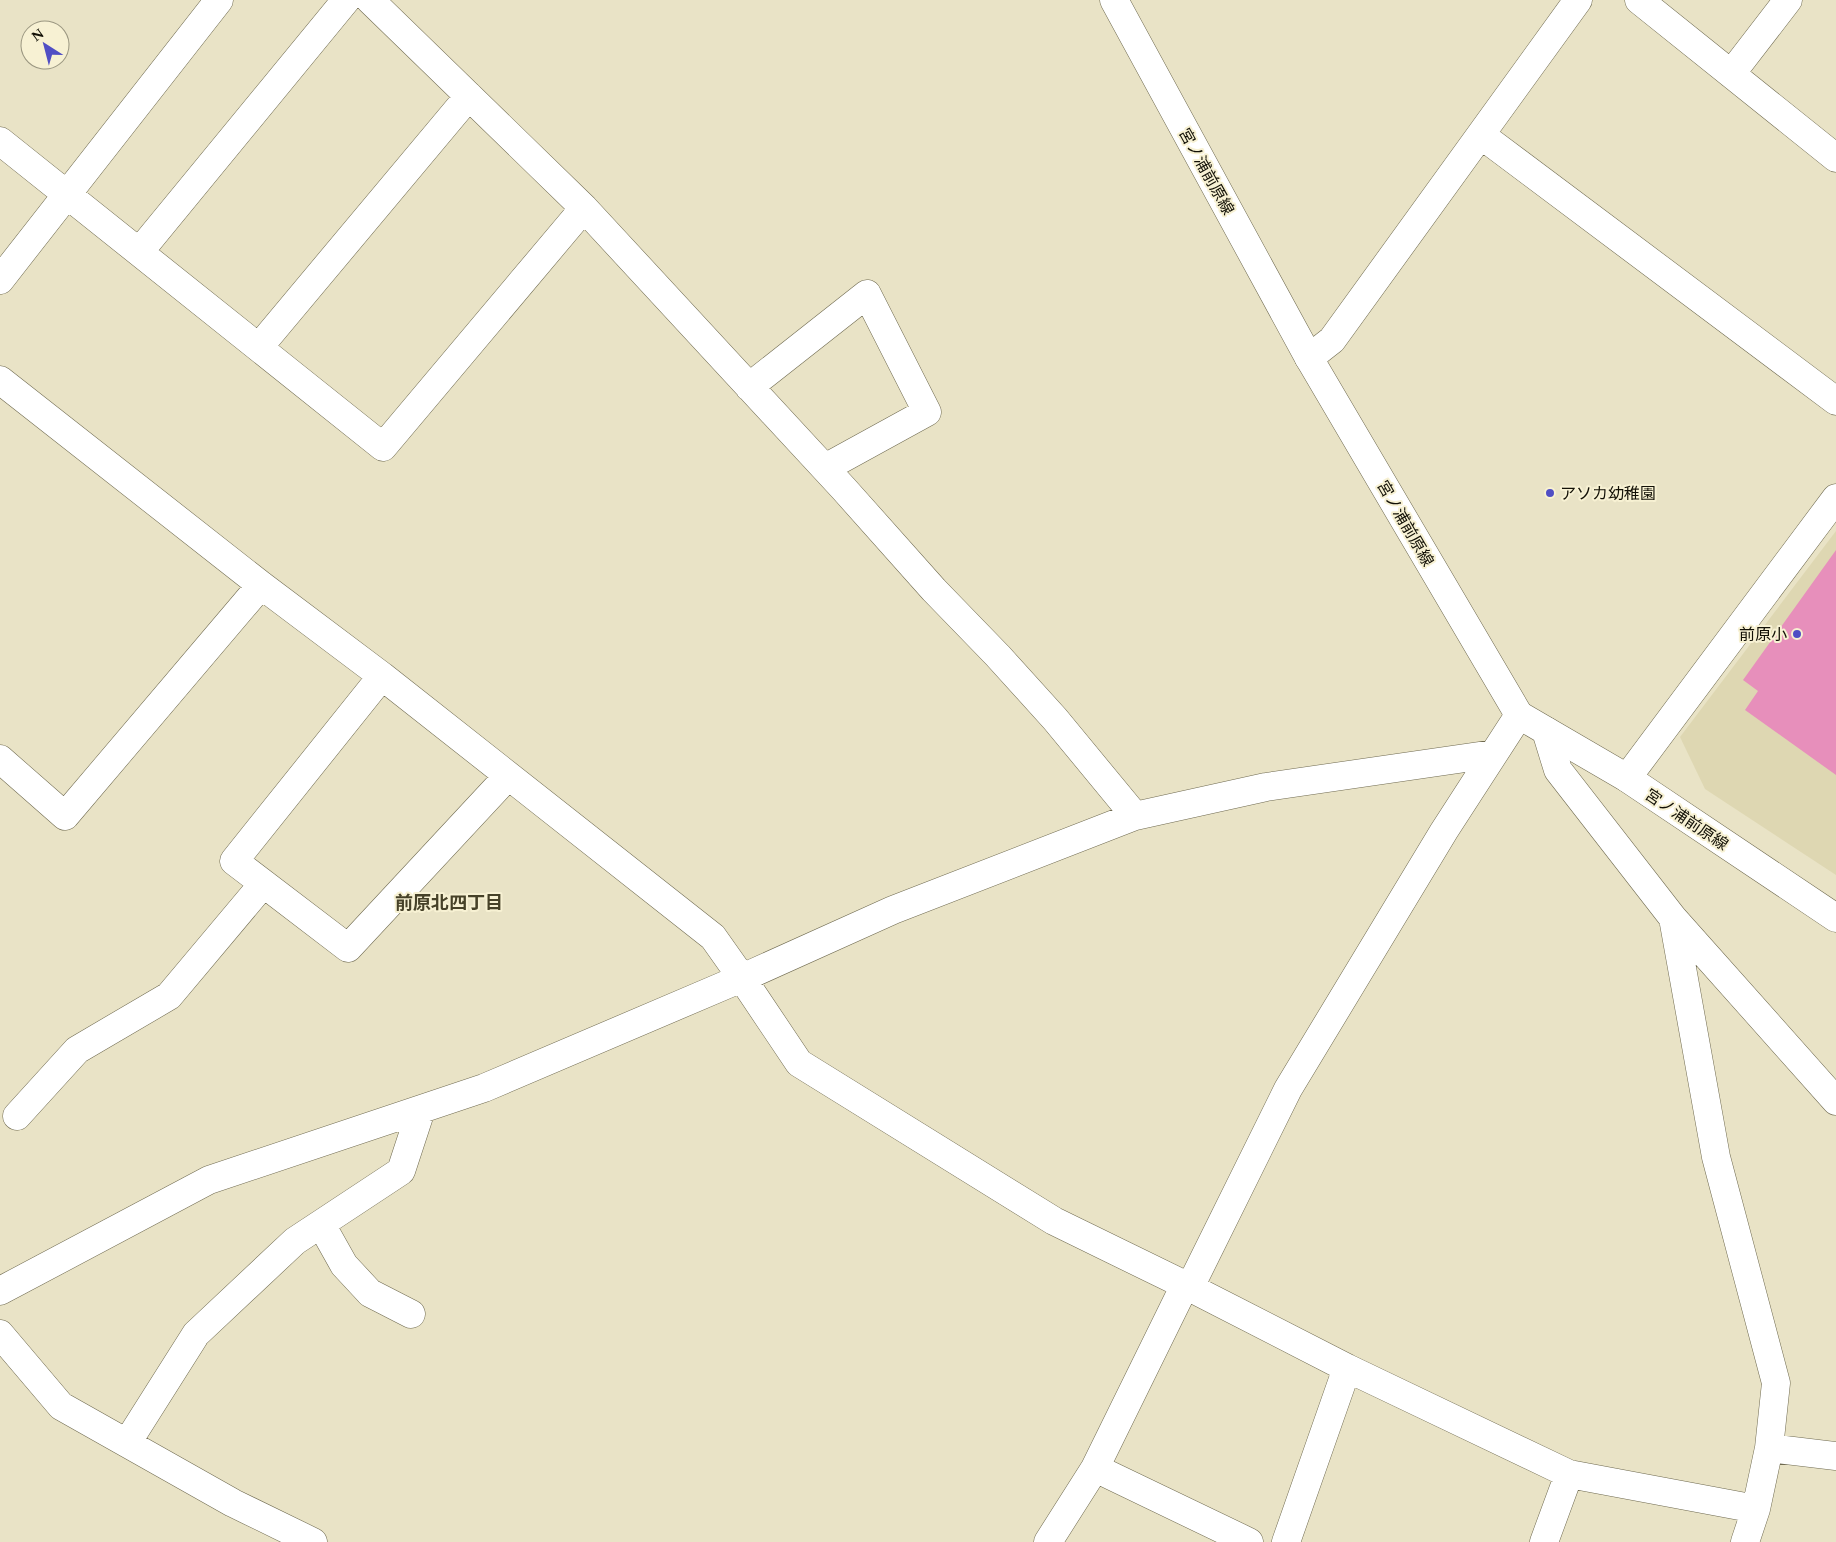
<svg xmlns="http://www.w3.org/2000/svg" width="1836" height="1542" viewBox="0 0 1836 1542" font-family="Spectral,'Noto Sans JP',serif">
<style>
.built{fill:#ded7b2}
.building{fill:#e78fbb}
.lines{fill:none;stroke-linecap:round;stroke-linejoin:round}
.minor-casing{stroke:#6f6a50;stroke-width:29}
.major-casing{stroke:#6f6a50;stroke-width:29}
.minor{stroke:#fff;stroke-width:28}
.major{stroke:#fff;stroke-width:28}
.poi-dot{fill:#504ec4;stroke:#f7f1d3;stroke-width:2}
.labels{text-anchor:middle;stroke-width:4;stroke-linejoin:round;paint-order:stroke}
.street-label{font-size:16px;fill:#121006;stroke:#f7f1d3}
.poi-label{font-size:16px;fill:#121006;stroke:#f7f1d3;text-anchor:start}
.neighbourhood-label{font-size:18px;font-weight:bold;fill:#464128;stroke:#f7f1d3}
</style>
<rect width="100%" height="100%" fill="#e9e3c6"/>
<path class="built" d="M1836,531v344l-131,-86 -25,-52z"/>
<path class="building" d="M1836,550v225l-91,-65 13,-19 -15,-11z"/>
<g class="lines">
<defs>
<path id="minor" d="M370,0l214,208 260,281 90,101 64,66 57,63 80,97
M1639,0l197,158
M1731,74l57,-74
M1481,135l355,266
M0,141l383,306 201,-239
M140,251l206,-251
M0,280l219,-280
M259,347l210,-251
M1309,358l23,-18 246,-340
M0,380l261,205 121,91 331,261 29,41 57,85 255,158 131,64 162,83 222,106 187,35
M749,387l118,-93 60,118 -102,56
M382,676l-148,185 114,87 160,-172
M1546,731l12,39 115,148 163,183
M0,759l65,57 196,-231
M1627,778l209,-280
M1673,918l43,239 60,226 -7,65 -13,61 -11,33
M17,1116l60,-66 92,-54 94,-112
M321,1224l23,41 26,28 41,21
M0,1291l209,-111 275,-92 258,-110 151,-68 242,-94 131,-29 227,-33
M0,1334l61,72 172,97 80,39
M127,1443l69,-109 99,-93 106,-70 20,-61
M1769,1448l67,8
M1095,1468l154,74
M1048,1542l47,-74 90,-183h6l97,-196 156,-258 75,-116
M1286,1542l61,-174
M1544,1542l25,-68"/>
<path id="major" d="M1114,0l195,358 210,357 108,63 209,140"/>
</defs>
<use href="#minor" class="minor-casing"/>
<use href="#major" class="major-casing"/>
<use href="#minor" class="minor"/>
<use href="#major" class="major"/>
</g>
<g class="poi-dot">
<circle cx="1550" cy="493" r="5"/>
<circle cx="1797" cy="634" r="5"/>
</g>
<g class="labels">
<g class="street-label">
<text transform="translate(1207 171) rotate(61)" y="6">宮ノ浦前原線</text>
<text transform="translate(1406 523) rotate(60)" y="6">宮ノ浦前原線</text>
<text transform="translate(1687 819) rotate(34)" y="6">宮ノ浦前原線</text>
</g>
<g class="poi-label">
<text x="1560" y="499">アソカ幼稚園</text>
<text x="1787" y="640" text-anchor="end">前原小</text>
</g>
<g class="neighbourhood-label">
<text x="449" y="909">前原北四丁目</text>
</g>
</g>
<g transform="translate(45 45) rotate(324)"><circle r="24" fill="#f7f1d3" stroke="#9b9781"/>
<path d="M0-4L9 19L0 12L-9 19Z" fill="#504ec4"/>
<text y="-8" font-size="14" font-weight="bold" text-anchor="middle" fill="#121006">N</text>
</g>
</svg>
